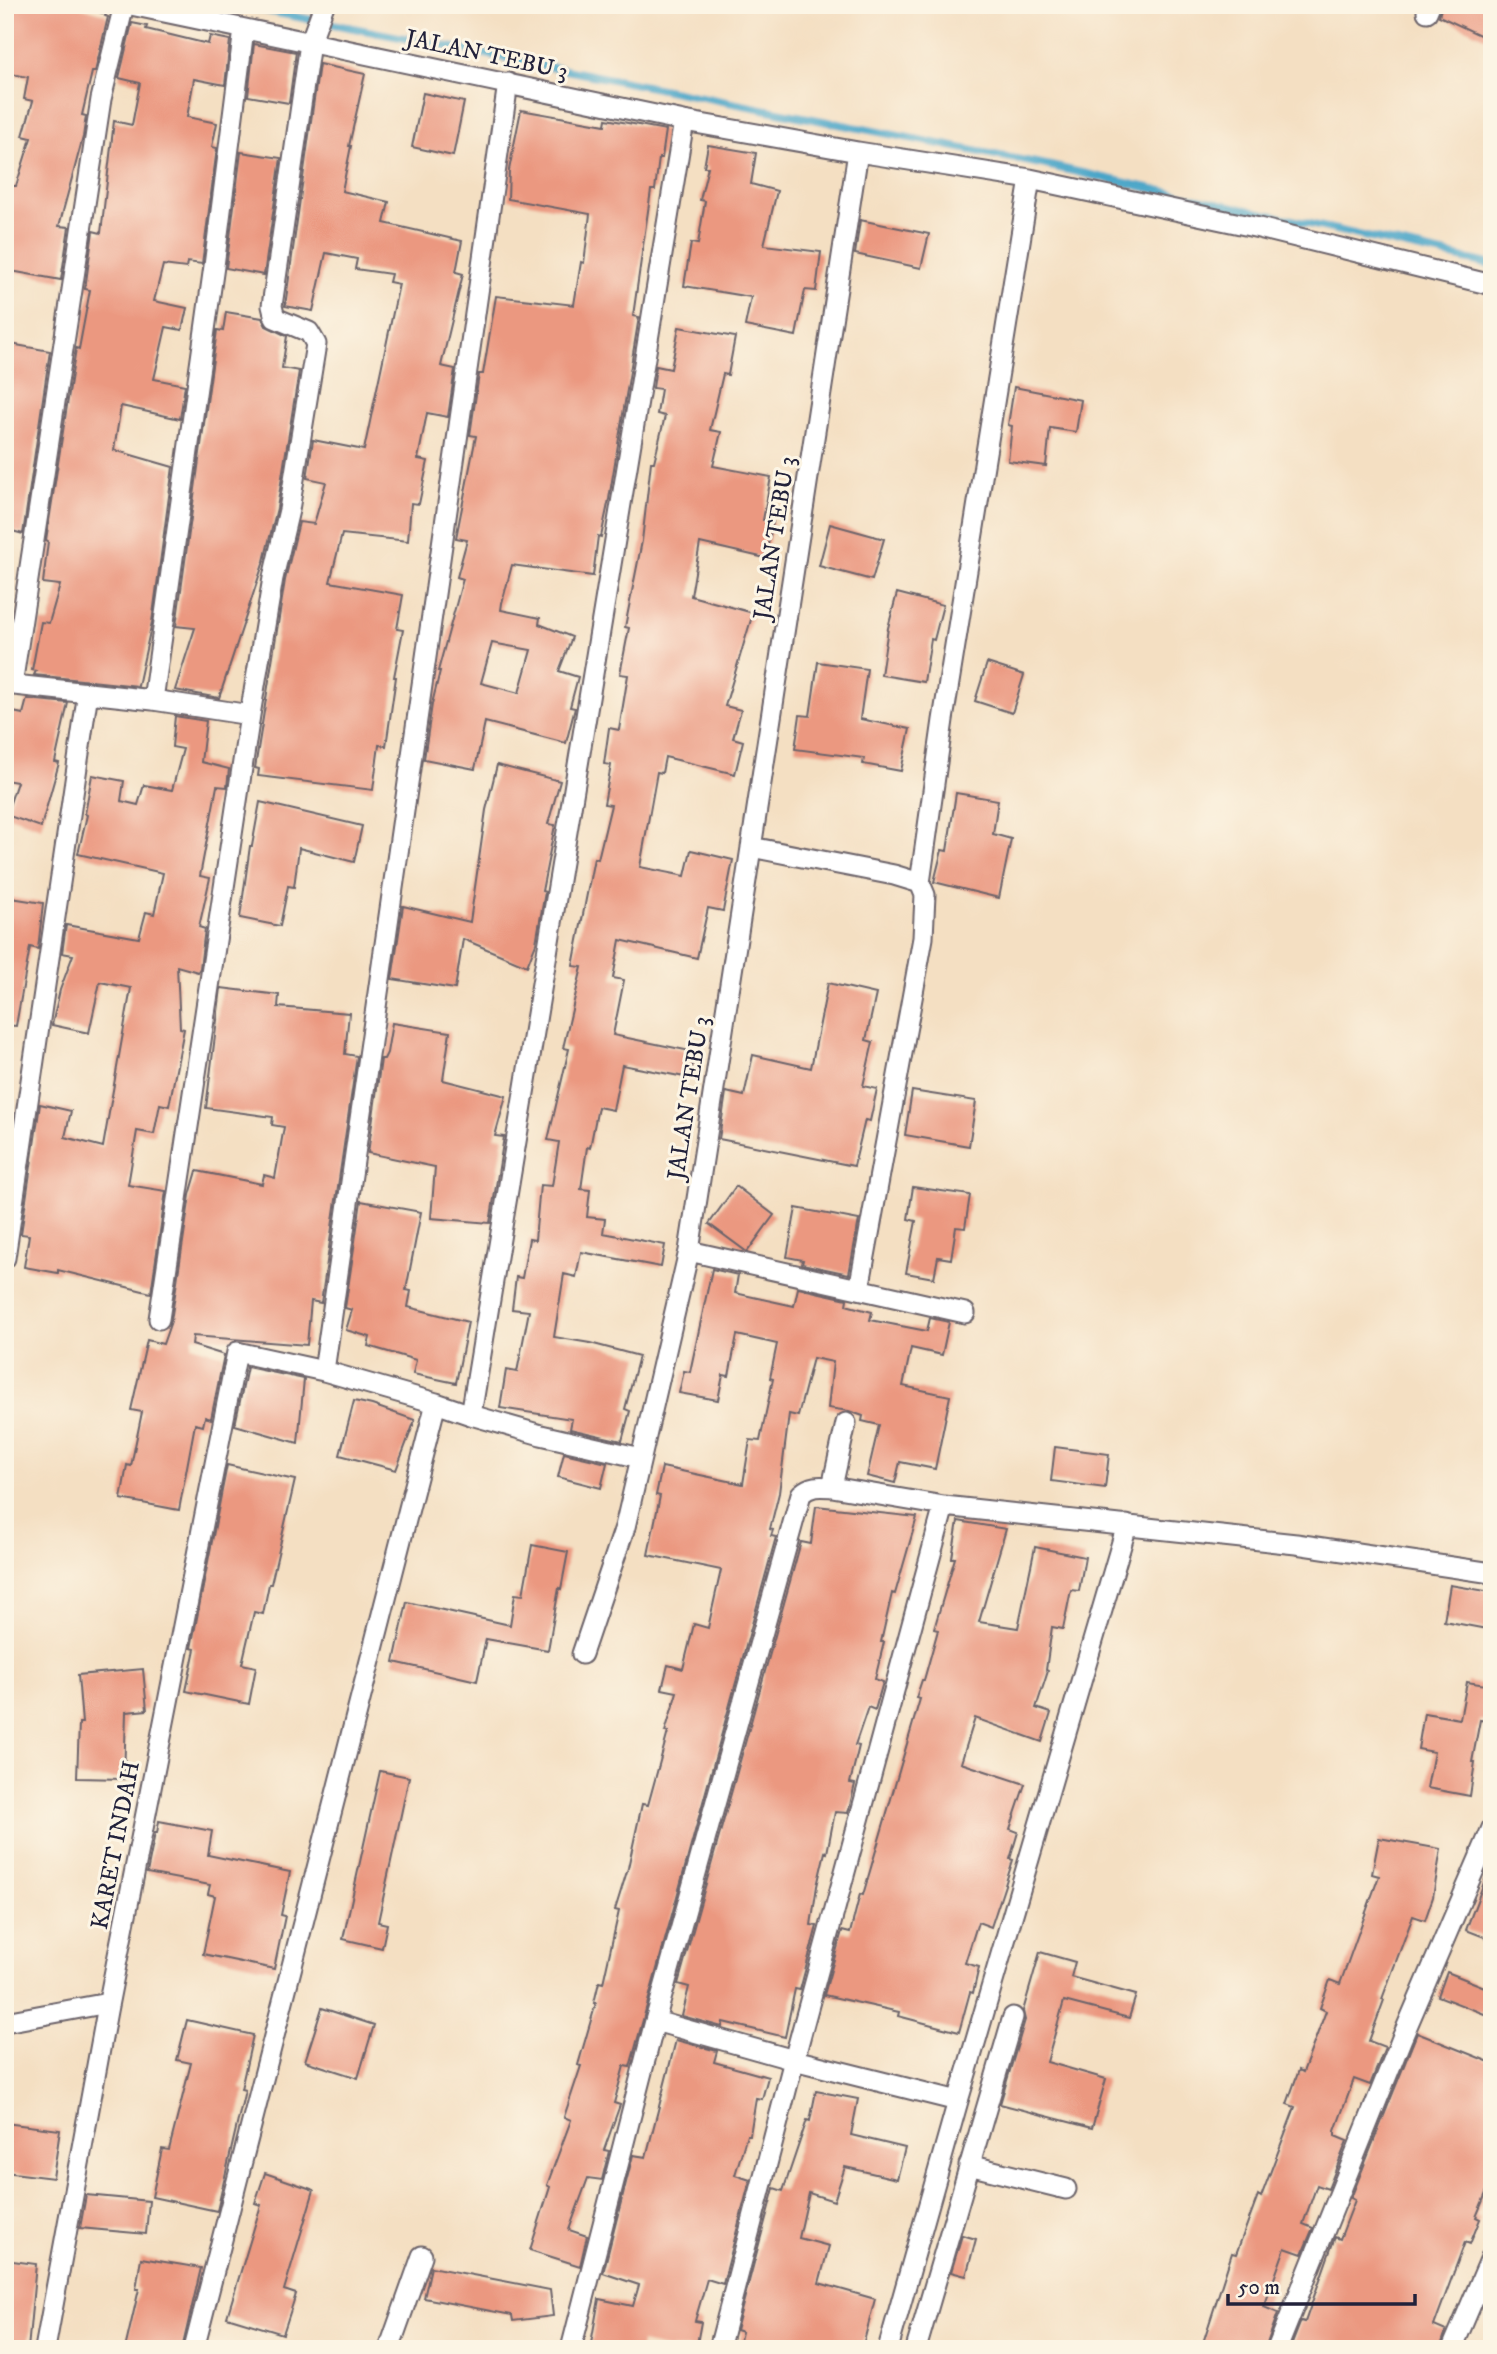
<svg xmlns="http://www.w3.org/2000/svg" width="1497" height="2354" viewBox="0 0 1497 2354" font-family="'IM FELL DW Pica',serif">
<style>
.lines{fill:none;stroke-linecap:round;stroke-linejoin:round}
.stream{stroke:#4aa5c8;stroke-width:8}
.building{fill:#eb9880;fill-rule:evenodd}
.minor-casing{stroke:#6c646a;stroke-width:23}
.minor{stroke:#fff;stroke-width:19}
.labels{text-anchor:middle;stroke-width:6;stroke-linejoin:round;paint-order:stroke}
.street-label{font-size:24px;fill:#22223b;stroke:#fcf5e5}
</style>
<rect width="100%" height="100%" fill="#fcf5e5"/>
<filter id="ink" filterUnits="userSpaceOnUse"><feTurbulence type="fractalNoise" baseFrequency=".0143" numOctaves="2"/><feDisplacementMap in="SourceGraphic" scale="14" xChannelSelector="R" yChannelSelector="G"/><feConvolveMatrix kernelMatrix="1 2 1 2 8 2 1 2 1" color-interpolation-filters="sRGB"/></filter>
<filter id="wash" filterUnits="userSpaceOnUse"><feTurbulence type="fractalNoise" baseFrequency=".00686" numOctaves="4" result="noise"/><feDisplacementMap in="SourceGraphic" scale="28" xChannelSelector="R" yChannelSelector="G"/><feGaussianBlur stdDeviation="1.57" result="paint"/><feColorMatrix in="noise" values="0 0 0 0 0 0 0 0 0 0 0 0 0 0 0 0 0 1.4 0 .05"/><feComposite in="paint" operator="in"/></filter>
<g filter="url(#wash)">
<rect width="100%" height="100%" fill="#f4dfc2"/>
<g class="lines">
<path class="stream" d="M237,5l809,160 446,100"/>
</g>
<g id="blocks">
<path class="building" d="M5,5h69l32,9 -1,2 3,1 -13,55h-3l-10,43 4,1 -3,21 -24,89 10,1 -8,53 -56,-10v-84h11l15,-48 -8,-2 10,-35 -9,-2 4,-22 -23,-4z
M1442,5h50v20l-6,13 -47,-22z
M132,23l15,3 -1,3 62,15 2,-8 20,4 -5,45 -31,-6 -7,38 30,6 -5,24 5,1 -15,116 -15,-2 -1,6 -23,-3 -9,36 33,7 -5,22 -16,-3 -12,52 31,6 -5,34 -59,-13 -7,44 59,17 -21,155 -14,64 -104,-11 2,-4 -4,-1 9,-48 8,1 11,-38 -17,-2 5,-42 -2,-1 30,-192 3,1 11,-59 -5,-1 8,-58 8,2 13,-112 18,4 8,-42 -21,-5z
M254,44l42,8 -7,51 -41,-7z
M319,64l46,10 -16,72h2l-9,45 47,11 -5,21 78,18 -6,31 7,2 -22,92 14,3 -7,48 -21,-4 -9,46 10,2 -9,43 -8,-1 -3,38 -66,-7 -12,48 73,13 -6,34 6,1 -9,47h2l-10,69 -7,-1 -6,45 -115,-14 1,-7 -4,-1 30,-188 14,-58 15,2 12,-42 -19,-4 6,-38 51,10 35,-166 -10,-2 2,-8 -36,-5 2,-10 -31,-6 -13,58 -28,-5z
M423,93l41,9 -11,54 -41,-9z
M521,110l84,15 1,-6 60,11 -4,28h-3l-4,32h-4l-18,126 6,1 -30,182 -8,38 -3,-1 -5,40 -81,-11 -10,38 -1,7 39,8 -1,6 33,13 -13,34 19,6 -8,30 5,1 -9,35 -81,-21 -10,47 -51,-10 8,-55 8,-33h-2l25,-92 -6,-2 10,-37 -11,-2 20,-102 -6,-1 9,-61h4l13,-78 78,9 7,-43 3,1 6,-49 -82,-15 1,-29zM492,643l39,7 -12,43 -38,-10z
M708,145l48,8 -5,31 26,7 -13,54 57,7 -5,39 -11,-1 -9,46 -51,-10 6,-29 -67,-11 7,-43 7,1 7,-43 -5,-1 8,-33h-4z
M241,152l40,6 -17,117 -38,-7z
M860,220l69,14 -8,34 -66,-14z
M226,312l36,6 4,8 21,10 -5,32 17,3 -22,137 -13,53 -45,137 -44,-8 20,-62 -19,-2 41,-296 6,1z
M679,327l56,10 -7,38 -5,-1 -13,56 11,2 -8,34 58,11 -8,43 10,2 -8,36 -65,-15 -9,53 62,17 -28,93 16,4 -8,28 10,3 -8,33 -70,-17 -3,16 -5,-1 -17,95 45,9 6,-26 42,10 -10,51 -15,-3 -11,50 -77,-18 -7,38 11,2 -11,55 82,17 -5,26 -68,-13 -9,45 -15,-3 -8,41 -3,-1 -6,42 9,1 -3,27 18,2 -2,14 62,12 -4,22 -80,-15 -5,25 -12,-3 -10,63 36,6 49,13 -14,53 5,2 -8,30 -52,-12 2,-10 -72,-11 6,-38 11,2 12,-61 -17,-2 4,-32 6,1 7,-39 6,1 5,-55 12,1 7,-44 -11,-2 21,-91 -6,-1 19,-81 -9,-1 21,-108 4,1 13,-54 -7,-1 7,-39 -7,-1 5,-36 10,2 9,-55 -8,-1 9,-46 -4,-1 17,-86 9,-79h3l11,-46 -8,-2 4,-25 -8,-1 3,-22 15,3z
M5,343l45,8 -27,183 -18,-5z
M1014,387l67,13 -5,32 -26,-4 -4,38 -38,-5 4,-35 -4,-1z
M830,524l54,15 -12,41 -53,-14z
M897,593l46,12 -9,35 -3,-1 -7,43 -43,-7 7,-47z
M818,662l49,7 -7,50 50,10 -9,42 -38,-7 1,-6 -69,-9 5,-34 10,1z
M987,663l37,12 -12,38 -37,-12z
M27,699l41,4 -13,59 4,1 -18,64 -35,-12 11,-33 -12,-2 8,-46 -5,-2 5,-20 10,2z
M175,716l31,5 -5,41 28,7 -2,18 -10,-1 -17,90 10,2 -11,49 6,2 -5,39 -2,4 -21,-6 3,62 4,1 -15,77 -9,-2 -6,30 -17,-3 -9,54 38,6 -15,102 -93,-23v3l-34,-6 5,-32 -8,-1 19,-130 31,7 -6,26 38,10 28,-159 -31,-6 -11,51 -37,-8 8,-35 13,-35 -11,-2 4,-28 73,13 7,-26 8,2 9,-41 -85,-19 9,-39 -2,-1 7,-39 32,6 -3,20 17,4 6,-20 28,5 11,-41 -11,-2z
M497,765l63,16 -12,43 7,1 -13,66 3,1 -9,51 -9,23 -64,-27 -8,50 -63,-10 11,-73 67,16 16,-112z
M956,793l42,7 -5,34 18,5 -12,59 -65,-16 8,-32 5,1z
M260,802l102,24 -8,36 -55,-14 -5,39 -6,-1 -8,40 -40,-8 10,-72h2z
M5,897l38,6 -5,46 -8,-2 -14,79 -11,-1z
M828,983l48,11 -10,46 7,2 -10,44 14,3 -7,32 -5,-1 -11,46 -135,-27 7,-47 18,4 9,-41 58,13z
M221,988l58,7 -1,12 71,6 -4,41 12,2 -36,247 -10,-2 -4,44 -114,-9 -1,9 32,10 -13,64 -6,-2 -2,9 -8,-2 -16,86 -58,-11 6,-34 4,1 11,-54 -11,-2 16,-70 16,4 8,-23 19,-126 7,-24 65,13 2,-9 11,3 9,-51 -12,-2 1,-8 -67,-9z
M392,1023l58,9 -7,48 63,16 -11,40 9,1 -14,86 -59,-5 4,-51 -67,-14 13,-94h3l3,-6z
M912,1091l64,10 -7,45 -64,-11z
M736,1186l38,29 -27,37 -38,-28z
M913,1187l57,8 -5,33 -9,-1 -5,32 -13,-2 -4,21 -28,-5 10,-52 -8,-2z
M361,1201l60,11 -15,78 5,1 -3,16 60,15 -12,61 -43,-9 3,-14 -48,-14 2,-9 -24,-7 6,-20 -7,-2z
M796,1208l63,12 -10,54 -47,-10 1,-4 -16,-3z
M712,1269l26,6 -3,18 59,13 4,-18 49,11 -1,6 26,7 -2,8 57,11 3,-13 19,4 -7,33 -31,-7 -8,38 47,10 -15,73 -35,-7 -5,21 -28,-7 12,-51 -17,-4 1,-5 -14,-5 -21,-3 5,-46 -20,-4 -15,58 -9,-2 -10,79 -9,36 3,1 -2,6 5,1 -146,530 -6,-1 -10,37 6,2 -16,45 5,1 -7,29 -14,-2 -19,52 18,6 -7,30 -50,-16 20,-63 -3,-2 24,-65 -7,-3 17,-51 -3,-1 18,-62h-2l5,-21 4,1 16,-72 -4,-1 13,-42 14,-64 6,1 20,-73h-3l12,-40 -15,-3 6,-24 15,4 11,-45 14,4 13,-58 -73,-15 12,-59 -4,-1 6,-28 81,17 7,-44 10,1 13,-62 -3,-1 7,-34 -40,-9 -8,41 -6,-1 -5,25 -39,-7 5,-22 6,1z
M247,1367l57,12 -6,64 -63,-18z
M354,1401l18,4 43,15 -19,50 -56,-15z
M1055,1447l54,7 -4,34 -54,-7z
M564,1453l43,10 -6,25 -43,-11z
M227,1465l68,15 -24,104h-2l-6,30 -9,-2 -12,52 14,3 -7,37 -63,-13 9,-42 -4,-1z
M816,1506l101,11 -22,77 -3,-1 -11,49h3l-9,37 8,3 -8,28 -7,-3 -13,38 4,1 -9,37 5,1 -7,29 -13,-1 -8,41 -2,-1 -8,34 -6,39 6,1 -17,64 -5,-1 -10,48 -62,-15 -1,5 -40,-11 7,-29 -11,-3 123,-442 10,2z
M958,1521l48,8 -27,93 39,6 17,-81 50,10 -6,34 -8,-1 -8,39 -11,-2 -6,43 2,1 -12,37 15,5 -9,29 -67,-24 -14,45 64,21 -15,45 8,3 -8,27 3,1 -8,25 -14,42 -13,-5 -13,41 14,4 -6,26 -3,-1 -11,40 -61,-16 1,-4 -75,-17 18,-64 8,2 10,-39 3,1 57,-196 -4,-1 6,-18h2l14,-50 -4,-1 21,-71h-3z
M532,1545l36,7 -7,37 -2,-1 -11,62 -62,-11 -9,42 -83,-19 13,-60 103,23 5,-31 8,1z
M1450,1585l42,7v38l-48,-9z
M143,1669l4,41 -21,2 -2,67 -47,-1 2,-55h3l-4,-48z
M1467,1682l25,4v36l-12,-2 -8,42h3l-5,34 -43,-8 7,-36 -16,-3 6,-36 36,6z
M380,1771l29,6 -31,145 9,2 -5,24 -39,-9z
M159,1821l53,10 -4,24 82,17 -9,43 4,1 -11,53 -71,-15 12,-58 -7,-2 2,-9 -63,-12 8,-40h2z
M1379,1838l62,11 -8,48 -8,23 -12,-4 -31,83 2,1 -15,41 16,6 -15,38 -16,-6 -19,52v5l12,5 -19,48 -11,-4 -14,39 10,4 -11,26 -17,-6 -21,59 14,6 -13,36h-64l31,-96 4,1 22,-59 3,2 34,-90 -8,-3 12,-34 4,2 23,-61 -6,-3 10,-28 10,4 39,-108 -7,-2z
M1490,1867l2,1v72l-26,-10z
M1040,1952l35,10 -4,15 65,18 -7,23 -65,-17 -17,61 59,17 -14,49 -92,-24 25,-84 -2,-9z
M1447,1972l45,18v27l-54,-21z
M322,2008l52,17 -16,53 -53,-17z
M187,2020l66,15 -12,54 4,1 -28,121 -65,-14 10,-48 7,1 22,-87 -14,-3z
M1417,2033l75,30v116l-16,38 4,2 -10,25 -5,-2 -31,84 12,5 -6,18h-150l11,-28 4,1 30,-85 5,2 15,-39 -4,-2z
M676,2040l41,11 -3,11 54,15 -6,22 -6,-1 -6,37h-3l-12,40 15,5 -27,104 -16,-5 -12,42 6,1 -5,27h-27l-28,-6 -1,6h-50l9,-50 34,7 6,-21 -36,-12 30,-118 13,2z
M816,2091l42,8 -7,36 54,13 -8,31 -52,-12 -11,34 -25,-8 -10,45 30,8 -10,37 56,16 -13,50h-124l4,-17 -6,-2 38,-142 9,3 24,-71 3,1z
M5,2123l55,7 -7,48 -48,-6z
M265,2173l49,17 -30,100 12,4 -13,40 -56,-17 34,-112 -6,-2z
M86,2195l63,6 -3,33 -66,-6z
M962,2235l14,4 -10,37 -15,-4z
M141,2258l60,10 -19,81h-57l14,-60h-3z
M5,2260l31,4 -8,85h-23z
M431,2267l119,23 3,26 -40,5 -1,-6 -88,-17z"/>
</g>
</g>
<g filter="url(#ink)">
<use href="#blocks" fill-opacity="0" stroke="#6c646a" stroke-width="2"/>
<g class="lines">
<defs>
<path id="minor" d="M131,5l553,116 174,31 -169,1099 -64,276 -43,127
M1427,12l3,-7
M858,152l172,27 229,49 233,57
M5,684l148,16 97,15
M12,685l89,-586 23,-94
M153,700l61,-434 30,-237
M751,847l143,28 26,8 5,12 -2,43 -64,351
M920,883l23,-163 87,-541
M689,1251l276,62
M5,1258l83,-566
M159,1319l91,-604 23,-137 16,-68 27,-166 -7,-12 -34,-14 -3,-12 38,-263 14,-38
M324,1371l184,-1288
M471,1415l70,20 100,23
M832,1487l14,-64
M655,2021l139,39 164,41
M5,2022l103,-19
M969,2165l97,24
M45,2349l62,-338 130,-659 87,19 112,32
M194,2349l242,-946 35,12 213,-1294
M389,2349l33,-93
M571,2349l84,-328 146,-527c10,-9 18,-8 31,-7l112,19 352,38 196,29
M719,2349l75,-289 150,-554
M888,2349l70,-248 169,-576
M916,2349l97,-332
M1277,2349l125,-311 90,-210
M1452,2349l40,-94"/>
</defs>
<use href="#minor" class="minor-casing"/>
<use href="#minor" class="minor"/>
</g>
</g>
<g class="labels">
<g class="street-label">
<text transform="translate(487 54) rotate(12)" y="8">JALAN TEBU 3</text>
<text transform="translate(774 538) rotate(-81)" y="8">JALAN TEBU 3</text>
<text transform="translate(688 1098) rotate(-81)" y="8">JALAN TEBU 3</text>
<text transform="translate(115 1845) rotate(-79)" y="8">KARET INDAH</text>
</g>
</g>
<rect width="1497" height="2354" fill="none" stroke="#fcf5e5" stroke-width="28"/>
<path d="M1228 2294v10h187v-10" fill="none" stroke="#22223b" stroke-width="3.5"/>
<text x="1238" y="2294" font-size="21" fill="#22223b" stroke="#fcf5e5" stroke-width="5" paint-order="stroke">50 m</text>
</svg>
